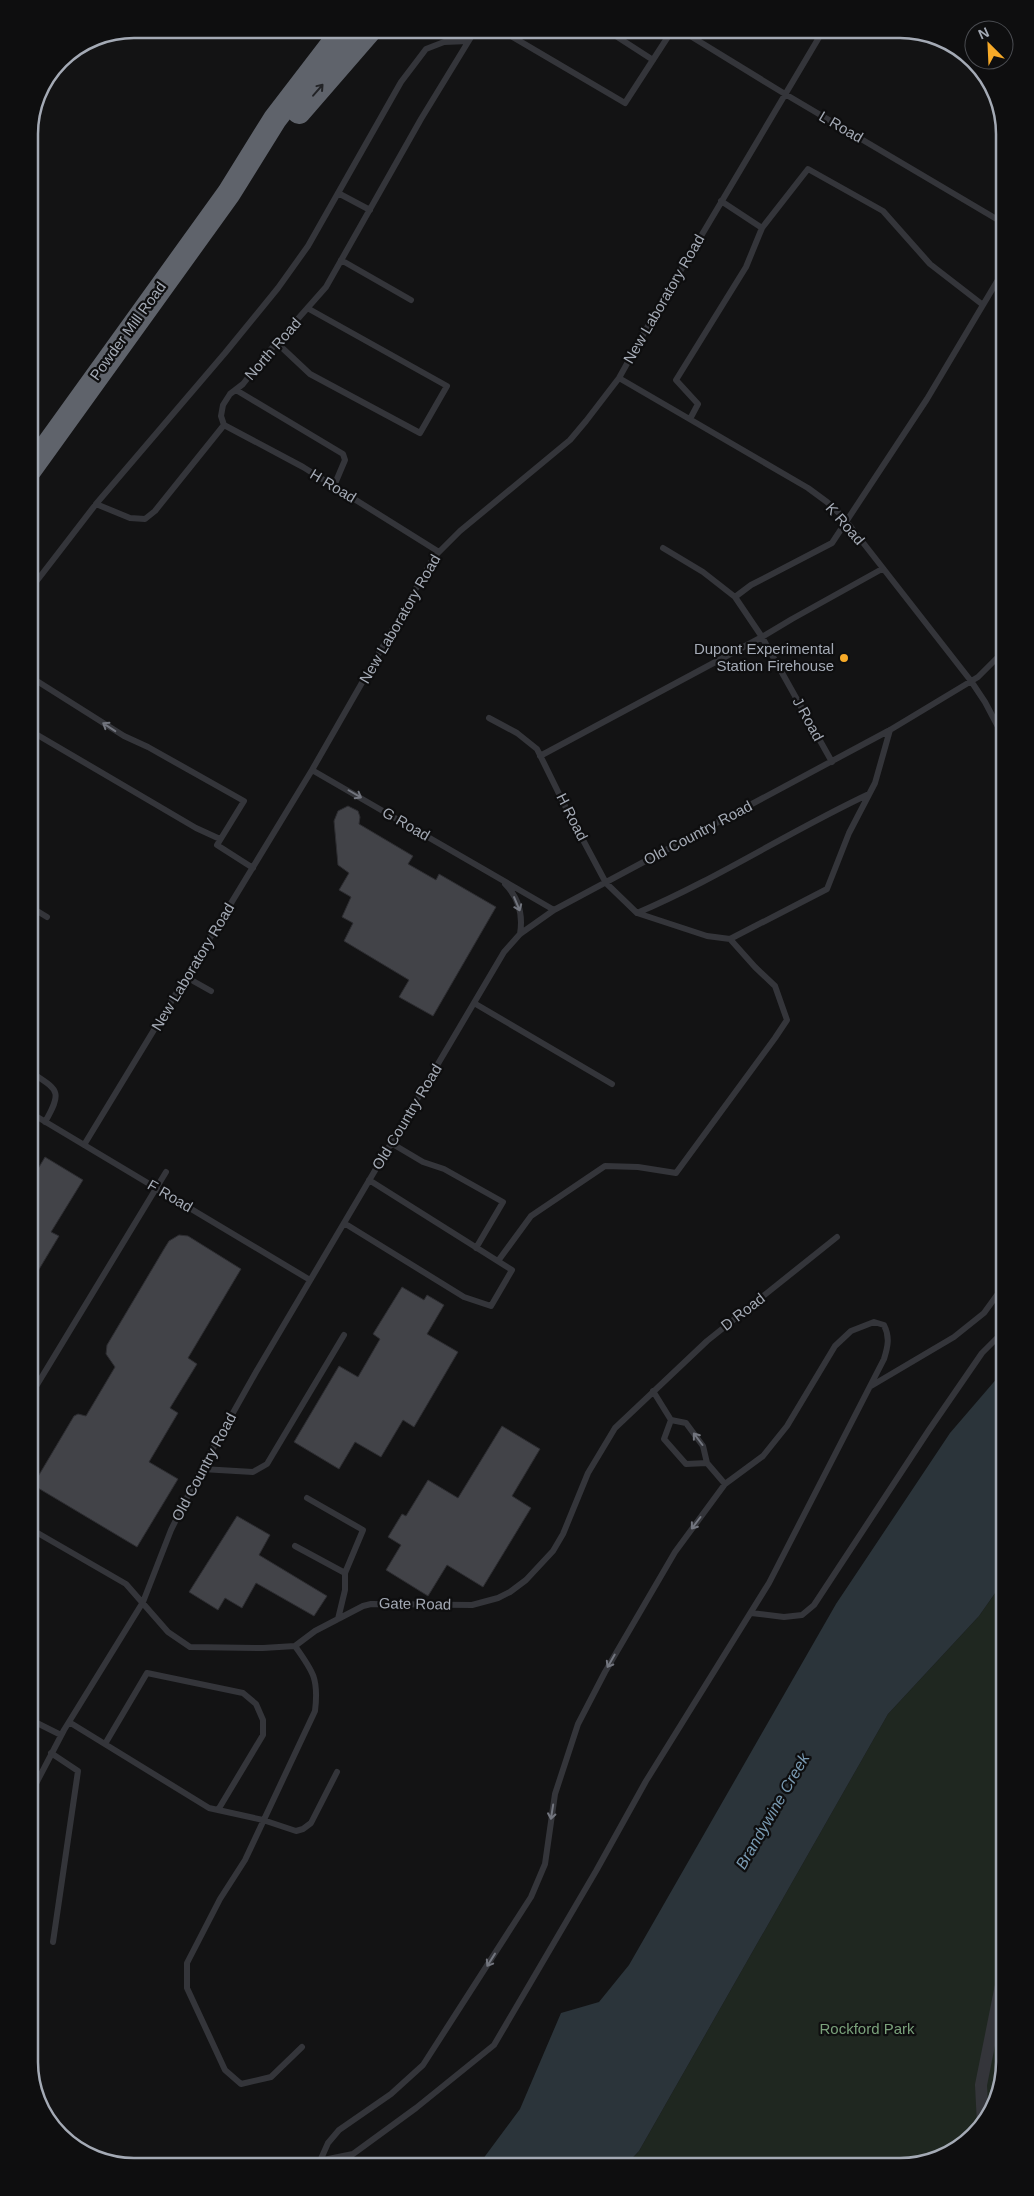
<svg xmlns="http://www.w3.org/2000/svg" width="1034" height="2196" viewBox="0 0 1034 2196" font-family="Arial,sans-serif">
<style>
.green{fill:#1f2720}
.water{fill:#2b343a}
.building{fill:#424348;stroke:#2d2d31}
.lines{fill:none;stroke-linecap:round;stroke-linejoin:round}
.lane{stroke:#34353a;stroke-width:6}
.street{stroke:#34353a;stroke-width:12}
.highway{stroke:#5f636b;stroke-width:24}
.oneway{stroke:#222326}
.oneway2{stroke:#72757e}
.poi-dot{fill:#f7aa28;stroke:#0e0e0f;stroke-width:2}
.labels{text-anchor:middle;stroke-width:4.5;stroke-linejoin:round;paint-order:stroke}
.street-label{font-size:15px;fill:#a4aab5;stroke:#0e0e0f}
.poi-label{font-size:15px;fill:#a4aab5;stroke:#0e0e0f;text-anchor:end}
.park-label{font-size:15px;fill:#7aa17b;stroke:#0e0e0f}
.water-label{font-size:16px;font-style:italic;fill:#799ab2;stroke:#0e0e0f}
.rim{fill:none;stroke:#a4aab5;stroke-width:2.5}
</style>
<rect width="100%" height="100%" fill="#131314"/>
<path class="green" d="M1005,1579v484l-18,58 -47,38 -39,8h-277l15,-16 249,-437 91,-98z"/>
<path class="water" d="M1005,1369v210l-26,37 -91,98 -249,437 -15,16h-147l43,-58 41,-96 38,-11 30,-37 207,-361 114,-171z"/>
<path class="building" d="M348,806l10,5 2,6 -1,7 54,32 -5,8 28,16 3,-6 57,33 -63,109 -34,-19 10,-17 -65,-39 9,-18 -11,-6 9,-20 -12,-7 10,-17 -11,-8 -4,-44 4,-10z
M45,1157l38,23 -32,52 8,4 -30,50v-102z
M179,1235l9,1 53,33 -53,89 9,6 -27,44 8,5 -29,49 29,17 -41,68 -104,-62 41,-69 4,-2 8,2 29,-49 -9,-13 1,-9 57,-96 5,-8z
M402,1287l22,13 3,-5 17,10 -17,29 31,18 -44,75 -11,-7 -22,37 -26,-15 -16,27 -45,-27 45,-76 19,11 22,-38 -7,-5z
M502,1426l38,23 -28,47 19,12 -48,79 -36,-22 -19,31 -42,-26 15,-25 -13,-8 14,-23 4,2 22,-36 30,18z
M237,1516l33,19 -11,20 68,41 -13,20 -58,-33 -14,25 -17,-10 -7,12 -29,-18z"/>
<g class="lines">
<path class="lane" d="M499,29l126,74 48,-74
M605,29l48,31
M679,29l106,65 220,130
M338,193l32,17
M721,201l41,27
M341,260l70,40
M277,343l33,31 110,59 27,-47 -138,-77
M619,378l189,110 19,14 16,15 128,164 14,21 20,38
M236,390l107,64 2,6 -11,26
M690,419l8,-15 -22,-24 70,-113 16,-39 46,-59 75,42 47,53 53,41
M224,425l79,42 136,85
M96,504l129,-151 53,-65 30,-42 93,-164 25,-33 18,-7 24,-1
M663,548l40,24 32,25 27,40 70,125
M29,591l67,-87 34,14 15,1 10,-8 69,-86 -3,-9 2,-11 7,-11 13,-10 22,-28 61,-69 95,-168 55,-90
M735,597l16,-12 81,-42 95,-144 78,-131
M29,676l95,60 24,11 96,54 -27,44 36,23
M489,718l28,15 20,16 30,61 39,73 31,30 70,23 23,3 97,-50 22,-56 26,-50 15,-53
M29,730l167,98 24,11
M540,756l222,-119 30,-18 90,-50
M312,770l242,140
M505,884c14,14 18,32 15,50
M29,906l18,11
M637,913c80,-34 153,-82 232,-119
M186,977l25,14
M474,1003l138,81
M29,1071c28,19 35,18 16,51
M29,1112l281,168
M391,1143l32,19 21,7 59,33 -27,46
M84,1145l228,-375 122,-213 26,-26 110,-91 16,-19 33,-43 34,-61 171,-288
M344,1223l120,74 27,9 21,-36 -143,-90
M498,1261l33,-45 74,-50 33,1 38,6 99,-135 12,-18 -12,-34 -20,-19 -25,-28
M871,1386l83,-49 30,-24 21,-29
M653,1391l18,29 15,3 17,23 4,17 -21,1 -22,-25 7,-19
M29,1398l137,-226
M707,1463l18,21
M202,1469l51,3 14,-8 77,-129
M307,1498l56,32 -18,43v17l-7,29
M29,1528l97,56 42,48 22,15 73,1 32,-2 20,-15 48,-25 8,-2 101,1 26,-7 12,-6 16,-12 27,-29 10,-17 25,-61 27,-45 92,-87 130,-104
M295,1546l50,27
M751,1613l33,4 18,-2 12,-10 115,-175 53,-77 23,-23
M295,1646c18,25 24,33 20,65l-70,149 -25,39 -33,64v25l38,82 16,14 30,-7 31,-30
M29,1719l32,16
M69,1722l140,86 54,12 33,11 7,-2 8,-6 26,-51
M105,1744l42,-71 96,20 13,11 7,16v15l-45,75
M51,1753l27,18 -25,171
M29,1797l35,-67 79,-128 28,-72 27,-55 58,-103 248,-420 16,-18 34,-24 336,-180 88,-53 27,-27
M289,2167l64,-13 63,-46 78,-63 102,-174 50,-90 123,-198 115,-224c4,-13 6,-22 0,-34l-10,-3 -23,9 -16,15 -48,80 -24,30 -38,28 -50,68 -70,120 -27,52 -23,70 -10,70 -14,33 -108,168 -32,29 -52,36 -11,13 -8,18"/>
<path class="street" d="M983,2124l-2,-39 24,-120"/>
<path class="highway" d="M299,112l72,-83
M29,471l200,-278 46,-74 69,-90"/>
</g>
<defs><path id="oneway-shaft" d="M-6 0H5M1.5-3L5.5 0L1.5 3" fill="none" stroke-width="1.6" stroke-linecap="round" stroke-linejoin="round" transform="scale(1.25)"/></defs>
<use class="oneway" href="#oneway-shaft" transform="translate(318 90) rotate(-49)"/>
<g class="oneway2">
<use href="#oneway-shaft" transform="translate(109 727) rotate(-147)"/>
<use href="#oneway-shaft" transform="translate(355 794) rotate(30)"/>
<use href="#oneway-shaft" transform="translate(517 904) rotate(67)"/>
<use href="#oneway-shaft" transform="translate(698 1439) rotate(-127)"/>
<use href="#oneway-shaft" transform="translate(696 1523) rotate(127)"/>
<use href="#oneway-shaft" transform="translate(611 1661) rotate(120)"/>
<use href="#oneway-shaft" transform="translate(552 1812) rotate(99)"/>
<use href="#oneway-shaft" transform="translate(491 1960) rotate(122)"/>
</g>
<circle class="poi-dot" cx="844" cy="658" r="5"/>
<g class="labels">
<g class="street-label">
<text transform="translate(841 127) rotate(30)" y="5">L Road</text>
<text transform="translate(664 299) rotate(-60)" y="5">New Laboratory Road</text>
<text transform="translate(128 331) rotate(-54)" y="5">Powder Mill Road</text>
<text transform="translate(273 349) rotate(-49)" y="5">North Road</text>
<text transform="translate(333 486) rotate(31)" y="5">H Road</text>
<text transform="translate(845 524) rotate(49)" y="5">K Road</text>
<text transform="translate(400 619) rotate(-60)" y="5">New Laboratory Road</text>
<text transform="translate(808 719) rotate(61)" y="5">J Road</text>
<text transform="translate(572 817) rotate(63)" y="5">H Road</text>
<text transform="translate(406 824) rotate(30)" y="5">G Road</text>
<text transform="translate(698 833) rotate(-28)" y="5">Old Country Road</text>
<text transform="translate(193 967) rotate(-59)" y="5">New Laboratory Road</text>
<text transform="translate(407 1117) rotate(-59)" y="5">Old Country Road</text>
<text transform="translate(170 1196) rotate(30)" y="5">F Road</text>
<text transform="translate(743 1312) rotate(-38)" y="5">D Road</text>
<text transform="translate(204 1467) rotate(-62)" y="5">Old Country Road</text>
<text transform="translate(415 1604) rotate(1)" y="5">Gate Road</text>
</g>
<g class="poi-label">
<text x="834" y="654">Dupont Experimental<tspan x="834" dy="17">Station Firehouse</tspan></text>
</g>
<g class="park-label">
<text x="867" y="2034">Rockford Park</text>
</g>
<g class="water-label">
<text transform="translate(772 1811) rotate(-60)" y="6">Brandywine Creek</text>
</g>
</g>
<path d="M0 0H1034V2196H0ZM134 38H900A96 96 0 0 1 996 134V2062A96 96 0 0 1 900 2158H134A96 96 0 0 1 38 2062V134A96 96 0 0 1 134 38Z" fill="#0e0e0f" fill-rule="evenodd"/>
<path class="rim" d="M134 38H900A96 96 0 0 1 996 134V2062A96 96 0 0 1 900 2158H134A96 96 0 0 1 38 2062V134A96 96 0 0 1 134 38Z"/>
<g transform="translate(989 45) rotate(336)"><circle r="24" fill="#0e0e0f" stroke="#4a4c51"/>
<path d="M0-4L9 19L0 12L-9 19Z" fill="#f7aa28"/>
<text y="-8" font-size="14" font-weight="bold" text-anchor="middle" fill="#a4aab5">N</text>
</g>
</svg>
